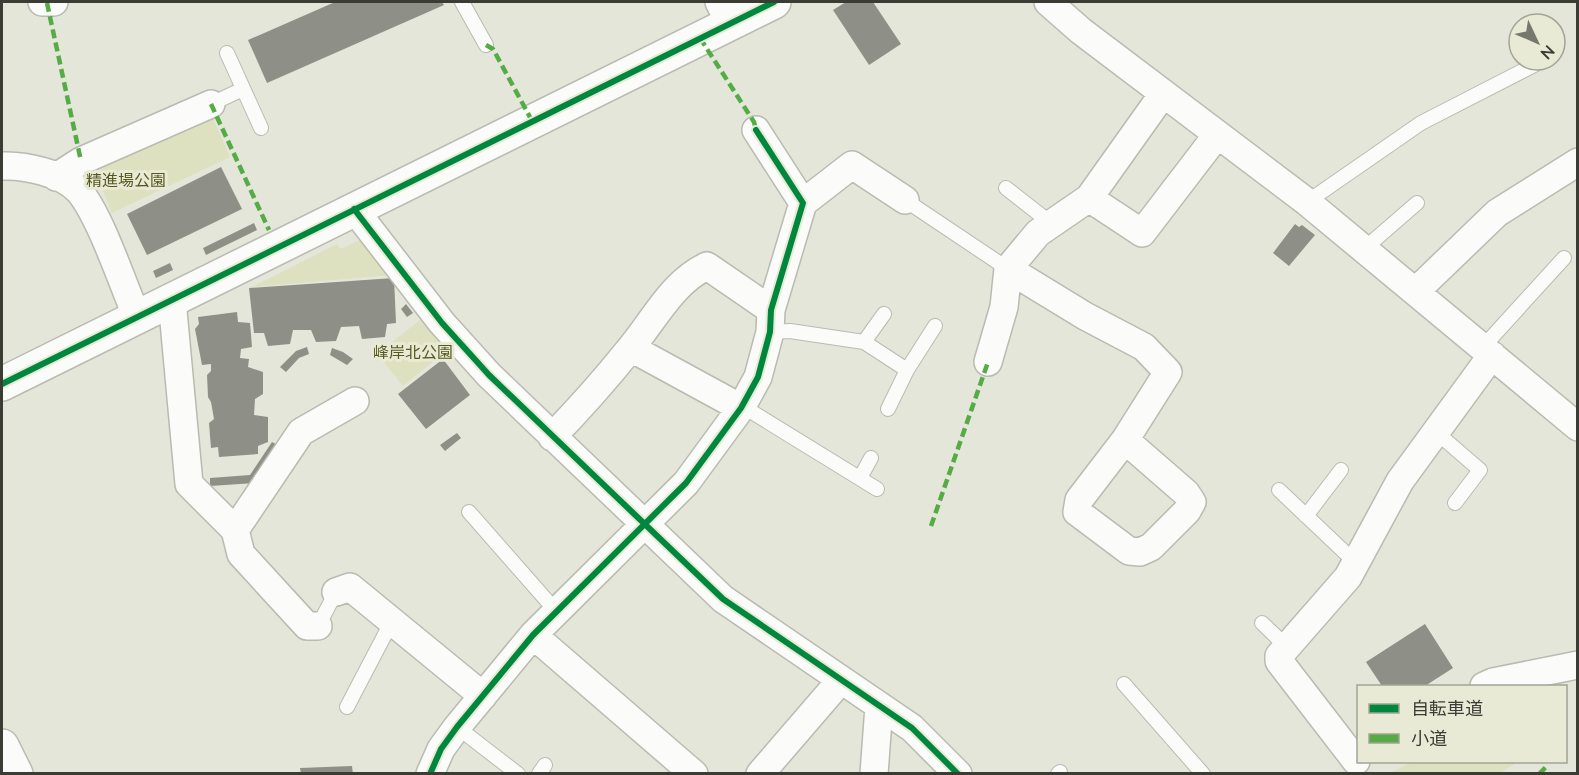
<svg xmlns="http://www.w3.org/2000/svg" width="1579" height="775" viewBox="0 0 1579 775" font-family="Mulish,'Noto Sans JP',sans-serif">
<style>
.green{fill:#dee1bf}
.building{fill:#8e8f87}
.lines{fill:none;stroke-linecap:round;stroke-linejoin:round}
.service-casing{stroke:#b9bbb1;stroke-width:16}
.minor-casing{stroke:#b9bbb1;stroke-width:30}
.tertiary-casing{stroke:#b9bbb1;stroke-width:36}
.service{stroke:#fbfbf9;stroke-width:14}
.minor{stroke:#fbfbf9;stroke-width:27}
.tertiary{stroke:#fbfbf9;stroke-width:33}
.quiet{stroke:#55ac45;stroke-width:4.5;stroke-dasharray:9 4.5;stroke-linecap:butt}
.cycleway-casing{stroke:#e8ead6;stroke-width:10}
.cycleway{stroke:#00873e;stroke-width:6}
.labels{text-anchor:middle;stroke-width:6;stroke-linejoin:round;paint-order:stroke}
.park-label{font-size:16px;fill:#565920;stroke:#e8ead6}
</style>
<rect width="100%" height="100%" fill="#e4e6da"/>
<path class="green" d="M212,116l18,41 -118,56 -14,-35 4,-13z
M364,238l28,37 -140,12 85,-43 4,5z
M425,316l25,32 -47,38 -26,-32z
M1411,762h107l-18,11h-109z"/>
<path class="building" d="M335,2h107l2,3 -177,78 -19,-43z
M846,2h27l28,42 -32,21 -36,-55z
M221,167l21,42 -95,46 -20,-41z
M254,223l3,7 -51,25 -3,-7z
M1295,224l4,3 3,-2 13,10 -26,31 -16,-13z
M170,263l3,7 -17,8 -3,-7z
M394,278l2,45 -9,1 -2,13 -23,2 -3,-13 -18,1 -5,14 -20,1 -5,-12h-18l-3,14 -22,2 -4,-13h-10l-5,-45z
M406,304l7,9 -6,4 -6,-8z
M237,312l1,10 12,1 2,24 -11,2 -1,9 9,1 -1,8 15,5v22l-8,5 -1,16 14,2v25l-10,4v8l-39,3 -1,-10 -7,1 -2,-25 5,-4 -3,-17 -3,-5 -1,-22 4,-4v-7l-9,1 -7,-36 4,-5 -1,-7z
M307,347l2,7 -10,4 -13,14 -6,-5 16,-16z
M332,348l11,4 10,7 -6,6 -17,-10z
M443,359l27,36 -44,34 -28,-35z
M457,433l4,5 -16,13 -5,-6z
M272,442l7,4 -24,37 -45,3v-8l40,-3z
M1425,624l28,44 -28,18h-43l-16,-24z
M352,766l1,8h-52l-1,-6z"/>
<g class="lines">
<defs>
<path id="service" d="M462,2l24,43
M227,53l34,75
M211,104l32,-15
M1006,188l46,36
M905,200l103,69
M1307,202l114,-79 119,-61
M1364,249l53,-46
M770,332l20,-1 74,11 43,28
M864,342l20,-28
M1483,347l81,-89
M741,408l11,4 125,77
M888,409l19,-39 28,-44
M1436,432l44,38 -25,33
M860,478l11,-20
M1279,490l76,72
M469,512l87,99
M1306,516l35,-46
M1262,623l25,24
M318,626l18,-34
M1124,684l79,90
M347,707l45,-86
M457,727l61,47
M539,774l6,-9
M1058,774l2,-2"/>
<path id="minor" d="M42,2h12
M719,2l11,21
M1048,2l33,29 226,171 271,225
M2,166c23,-1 60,7 77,25 21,24 44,94 58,126
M56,177l25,-16 130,-57
M1089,198l53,35 75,-98
M803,203l49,-38 53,35
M354,209l88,114 47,52 234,224 189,129 46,46
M1008,269l77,47 59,31 24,25 -43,68 -46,60 -2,12 52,39 11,1 11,-5 36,-36 5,-9 -6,-9 -61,-53
M1416,291l81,-78 81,-51
M172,300l17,184 46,46 66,-98 54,-31
M631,348l110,60
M988,362l16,-55 4,-38 30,-36 51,-35 74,-104
M552,437c27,-28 53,-57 77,-87 24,-28 43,-68 78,-84l64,44
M235,530l6,24 66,72h11
M336,592l14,-5 133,109
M533,635l161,139
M1484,686l9,-4 85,-17
M1356,761l-77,-100v-5l69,-79 52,-96 92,-126
M430,774l11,-25 16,-22 76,-92 153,-152 55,-75 17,-31 12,-45 1,-22 32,-107 -47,-73
M760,774l81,-94
M874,774l5,-68"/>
<path id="tertiary" d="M2,384l772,-382
M2,746l14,28"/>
</defs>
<use href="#service" class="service-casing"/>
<use href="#minor" class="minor-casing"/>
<use href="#tertiary" class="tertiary-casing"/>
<use href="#service" class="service"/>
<use href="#minor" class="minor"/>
<use href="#tertiary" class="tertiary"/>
<path class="quiet" d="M47,3l34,158
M700,38l54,84 2,8
M486,45l7,4 38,70
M211,104l58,126
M931,526l57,-164
M1539,774l7,-7"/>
<defs>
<path id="cycleway" d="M354,209l88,114 47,52 234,224 189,129 46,46
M2,384l772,-382
M430,774l11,-25 16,-22 76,-92 153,-152 55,-75 17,-31 12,-45 1,-22 32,-107 -47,-73"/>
</defs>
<use href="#cycleway" class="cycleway-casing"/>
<use href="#cycleway" class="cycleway"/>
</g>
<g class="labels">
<g class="park-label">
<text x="126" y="186">精進場公園</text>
<text x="413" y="358">峰岸北公園</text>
</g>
</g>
<rect width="1579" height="775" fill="none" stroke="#3b3c34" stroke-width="6"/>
<rect x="1357" y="685" width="210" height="78" fill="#e8ead6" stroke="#a3a495" stroke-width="1.5"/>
<rect x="1369" y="704" width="30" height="9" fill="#00873e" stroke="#a3a495" stroke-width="1.5"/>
<text x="1411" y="715" font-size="18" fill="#3b3c34">自転車道</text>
<rect x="1369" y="734" width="30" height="9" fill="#55ac45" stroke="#a3a495" stroke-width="1.5"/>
<text x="1411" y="745" font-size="18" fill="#3b3c34">小道</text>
<g transform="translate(1537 42) rotate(134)"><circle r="28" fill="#e8ead6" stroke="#a3a495" stroke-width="1.5"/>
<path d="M0-4.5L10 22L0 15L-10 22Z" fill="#76786e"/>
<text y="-9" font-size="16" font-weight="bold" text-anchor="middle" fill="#3b3c34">N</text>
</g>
</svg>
